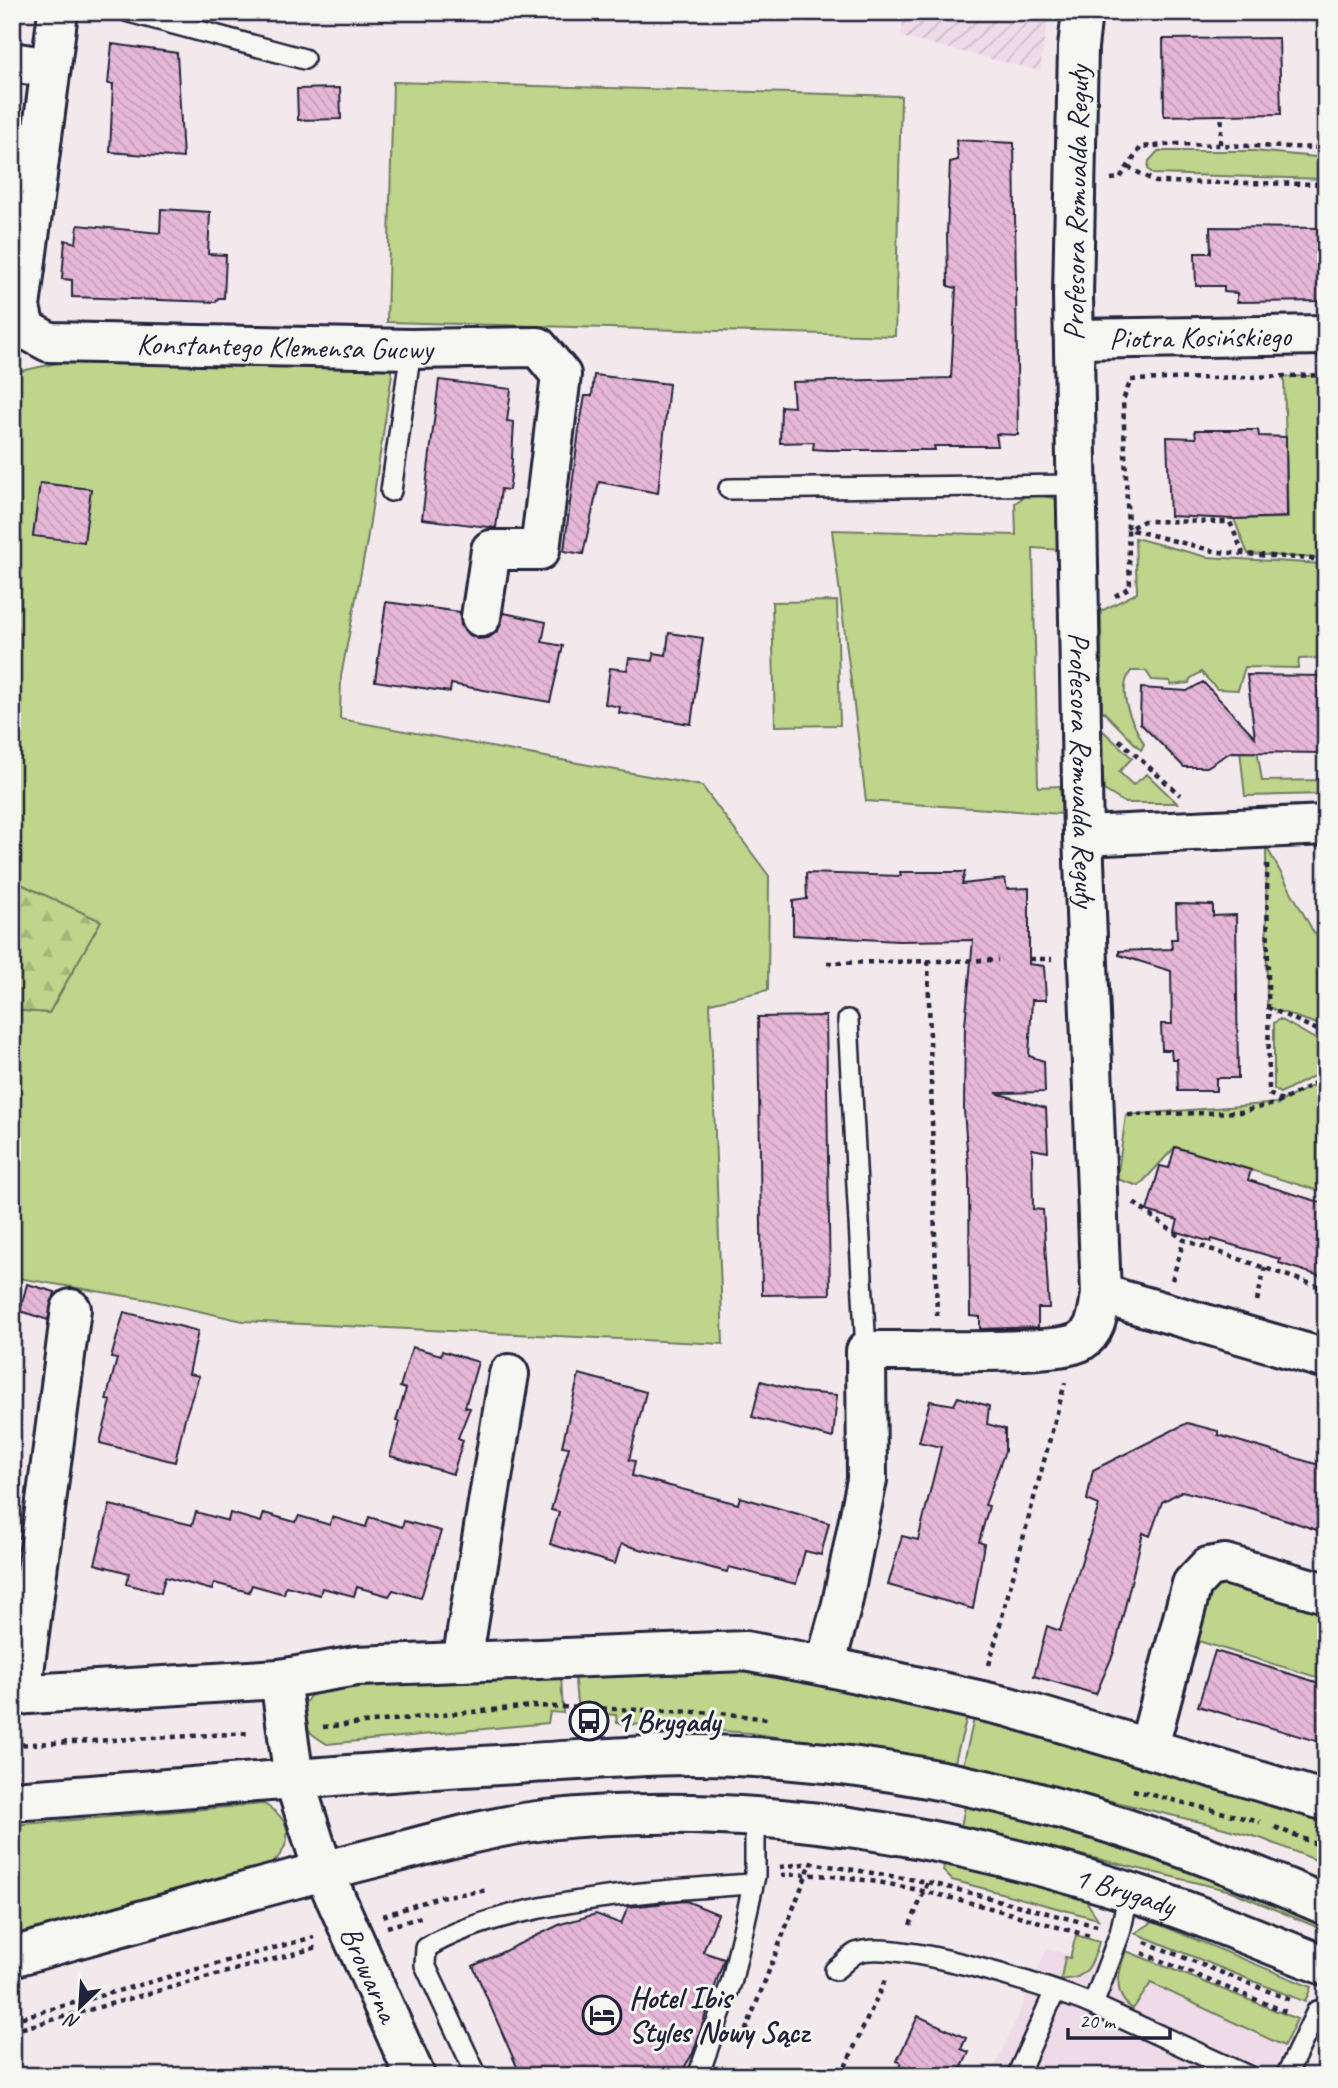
<svg xmlns="http://www.w3.org/2000/svg" width="1338" height="2088" viewBox="0 0 1338 2088" font-family="Caveat,sans-serif">
<style>
.built{fill:#efdae7}
.industrial{fill:url(#industrial-furrows)}
.green{fill:#bed58b;stroke:#707c63;stroke-width:2}
.forest{fill:url(#forest-firs);stroke:#707c63;stroke-width:2}
.building{fill:url(#building-back-hatch);stroke:#22223b;stroke-width:2}
.lines{fill:none;stroke-linecap:round;stroke-linejoin:round}
.lane-casing{stroke:#22223b;stroke-width:24}
.street-casing{stroke:#22223b;stroke-width:44}
.secondary-casing{stroke:#22223b;stroke-width:44}
.path{stroke:#22223b;stroke-width:4.5;stroke-dasharray:5 5;stroke-linecap:butt}
.lane{stroke:#f6f6f2;stroke-width:19}
.street{stroke:#f6f6f2;stroke-width:38}
.secondary{stroke:#f6f6f2;stroke-width:38}
.labels{text-anchor:middle;stroke-width:6;stroke-linejoin:round;paint-order:stroke}
.street-label{font-size:30px;fill:#22223b;stroke:#f6f6f2}
.poi-label{font-size:30px;font-weight:bold;fill:#22223b;stroke:#f6f6f2;text-anchor:start}
</style>
<defs>
<pattern id="industrial-furrows" width="10" height="10" patternUnits="userSpaceOnUse" patternTransform="scale(1.75)"><rect width="10" height="10" fill="#efdae7"/><path d="M-1 1l2-2M0 10L10 0M9 11l2-2" fill="none" stroke="#cdbbc7"/></pattern>
<pattern id="forest-firs" width="22" height="20" patternUnits="userSpaceOnUse" patternTransform="scale(1.75)"><rect width="22" height="20" fill="#bed58b"/><path d="M5 1l3.5 6h-7zM16 11l3.5 6h-7z" fill="#a3b779"/></pattern>
<pattern id="building-back-hatch" width="6" height="6" patternUnits="userSpaceOnUse" patternTransform="scale(1.75)"><rect width="6" height="6" fill="#e7b7d8"/><path d="M-1 5l2 2M0 0l6 6M5-1l2 2" fill="none" stroke="#c69dba"/></pattern>
</defs>
<rect width="100%" height="100%" fill="#f3e9ed"/>
<filter id="ink" filterUnits="userSpaceOnUse"><feTurbulence type="fractalNoise" baseFrequency=".0143" numOctaves="2"/><feDisplacementMap in="SourceGraphic" scale="14" xChannelSelector="R" yChannelSelector="G"/><feConvolveMatrix kernelMatrix="1 2 1 2 8 2 1 2 1" color-interpolation-filters="sRGB"/></filter>
<g filter="url(#ink)">
<path class="built" d="M1047,1948l91,28 149,65 -16,35h-280z"/>
<path class="industrial" d="M904,12h145l-9,59 -139,-34z"/>
<path class="green" d="M393,82l508,14 -6,240 -508,-14z
M1158,151h96l72,7v21l-173,-5 -5,-5 1,-8z
M179,355l207,5 6,14 -25,167 -26,135 -1,43 362,67 67,90 -1,114 -58,13 13,341 -480,-23 -93,-21 -138,-23v-267l37,3 51,-91 -88,-42v-507l50,-11z
M1326,375v169l-9,14 -69,-4 -14,-35 54,-1 -4,-141z
M1030,493l27,6 4,51 -28,-2 5,239 22,-1 2,28 -196,-13 -34,-271 184,5 -1,-32z
M1135,538l72,19 115,7v12h4v88l-4,-6 -23,1 -1,9 -53,-1 -7,23 -21,-1 -16,-17 -11,7 -1,4 -18,2 -1,-4 -18,-1 -6,-9h-15c-16,22 2,53 13,73l-3,6 -39,-40 -1,-99 36,-18z
M837,601l3,124 -65,1 -3,-124z
M1099,727l33,31 -13,14 14,13 14,-11 30,29h-52l-21,-13z
M1257,749l5,32 64,-1v14l-81,2 -5,-46z
M1266,846l48,87 12,5v89l-59,-20z
M1280,1019l46,26v25l-46,23 -6,-4v-66z
M1326,1079v114l-151,-46 -36,39 -22,-7 9,-64 152,-12z
M1225,1576l101,27v77l-131,-40 12,-51z
M688,1668l83,7 197,38 -14,52 -204,-32 -133,-10 -1,-8 -38,-3 -4,-40z
M561,1676l2,37 -13,-1 -2,11 -221,21c-16,-10 -25,-15 -26,-35l9,-13 16,-7z
M976,1710l350,99v55l-66,-26 -47,-13 -250,-59z
M966,1802l40,8 228,73 92,41v7l-95,-40 -270,-65z
M264,1804c32,18 29,41 4,64l-256,70v-113z
M944,1864l131,31 11,6 12,18 -146,-39 -9,-9z
M1153,1922l158,65 -6,15 -170,-69z
M1076,1935l23,7c-6,21 -12,39 -38,37l4,-22 5,1z
M1126,1951l171,68 -13,27 -133,-63 -18,26c-22,-14 -14,-38 -7,-58z"/>
<path class="forest" d="M12,880l89,41 -52,92 -37,-3z"/>
<path class="building" d="M1279,38l2,76 -117,2 -1,-77z
M112,44l65,9 6,105 -73,-6 3,-68h-5z
M340,88l1,31 -43,1 -1,-31z
M956,140l58,3 4,292 -22,-1 2,12h-64l1,4h-109l-13,-1 1,-7 -34,1 1,-37 13,1 -2,-25 159,-4 5,-90 -8,-2 -1,-51 3,-73 8,-2z
M161,209l49,3 -2,42 18,1 -2,43h-6l-2,4 -144,-5v-17l-10,-1 3,-39 11,3 2,-18 82,8z
M1210,227l116,1v73l-89,1v-9l-13,-1v-6h-28l-1,-33h16z
M594,375l75,9 -11,109 -59,-11 -16,72 -19,-3 15,-121 6,-34h7z
M439,380l72,9 -4,32 7,1 -3,54 -2,14 -8,-1 -5,39 -74,-9z
M1195,430h63l1,6 27,1 1,80 -53,2 -64,-3 -3,-79 29,1z
M40,483l51,6 -7,53 -51,-6z
M386,602l74,10 1,14 7,8 10,5 10,-1 10,-7 6,-18 42,9 -4,20 21,4 -13,56 -99,-18 -1,8 -75,-11z
M669,633l34,5 -12,86 -72,-11 1,-6 -15,-3 5,-36 17,2 2,-12 24,3 1,-8 12,2z
M1247,675l79,1v77l-95,-1 -24,15h-23l-44,-44 1,-35 46,3 16,-9 52,55z
M900,872h65l-3,12 43,-5 2,10 22,-1v76l15,2 2,34h-14l-3,56 15,5 1,31 -49,1 50,15 2,44 -16,-3 1,60 10,1 6,98h-11v19l-58,2v-12l-10,-1 -1,-140 -5,-66 1,-85 8,-85 -75,1 -105,-6v-34l14,-2 -1,-26 95,3z
M1176,904l37,1v11l23,-1 2,163h-22v13h-38l-1,-32h-5l-1,-9h-9l-1,-26h11l-1,-53 -52,-16v-4l53,-2 -1,-10h6z
M826,1016l4,278 -68,1 -4,-278z
M1175,1147l76,23 -3,10 78,24v74l-47,-15 1,-4 -68,-20 -1,3 -36,-11 3,-11 -31,-9 13,-45 9,2z
M27,1284l28,8 -7,28 -28,-9z
M124,1312l74,19 -9,43 10,2 -14,42 -10,44 -75,-19 11,-42 -5,-1 11,-41 -6,-1z
M412,1347l29,8 1,-4 36,11 -13,45 5,1 -12,30 5,2 -10,34 -63,-18 10,-34 -4,-1 10,-32 -6,-2z
M579,1374l67,18 -17,68 6,1 -3,15 106,28 2,-7 89,26 -8,32 -16,-4 -9,33 -67,-17 -2,5 -106,-28 -6,20 -65,-20 9,-32 -8,-2 18,-63 -7,-1z
M761,1381l40,11 36,3 -4,43 -81,-21z
M958,1397l31,9 -2,18 18,5v22l-20,54 4,1 -10,36 5,2 -11,65 -85,-24 14,-49 16,4 23,-93 -22,-5 11,-41 24,4z
M1187,1423l31,8v4l108,32v66l-72,-24 -72,-18 -20,11 -12,34 -7,-3 -29,119 -18,42 -62,-18 13,-50 13,5 39,-126 -12,-5 6,-30z
M110,1505l82,20 4,-13 32,9 2,-8 31,9 3,-9 31,9 4,-6 31,9 2,-8 34,10 3,-10 33,10 2,-6 37,10 -20,67 -28,-8 -4,6 -32,-9 -3,9 -32,-8 -2,7 -34,-9 -2,8 -32,-9 -3,7 -35,-9 -2,7 -47,-13 -4,16 -35,-9 3,-11 -34,-9z
M1215,1651l111,34v59l-128,-38z
M686,1901l32,13 -15,38 21,7 -31,94 -14,23h-158l-48,-110 88,-42 35,-10 25,10 7,-17z
M918,2016l48,22 -5,11 8,3 -11,24h-63l6,-13 -4,-2z"/>
<g class="lines">
<defs>
<path id="lane" d="M129,12l175,47
M729,489l347,-4
M391,491l20,-142
M848,1020l18,331
M1129,1892l-9,41 -27,72 155,71
M835,1970c7,-5 14,-13 21,-17 37,-16 198,35 237,52
M477,2076l-52,-111 1,-17c78,-48 235,-58 327,-64
M698,2076l34,-96 23,-104v-59
M1017,2076l38,-85
M1286,2076l31,-65"/>
<g id="street">
<path id="s1" d="M58,12l-38,295 5,22 24,13 362,7 127,-2 23,28 -21,175h-49l-10,67"/>
<path id="s2" d="M1082,12l-4,35 -5,249 10,540 18,458 225,65"/>
<path d="M12,62l38,6"/>
<path id="s3" d="M1074,339l252,-4"/>
<path d="M1083,836l243,-11"/>
<path d="M462,1662l47,-288"/>
<path d="M825,1666l184,41 317,94"/>
<path d="M12,1695l268,-16"/>
<path d="M21,1695l50,-386"/>
<path d="M1149,1746l43,-162 16,-17 17,-3 101,29"/>
<path d="M294,1779l-14,-100 76,-13 389,-15 80,15 17,-62 25,-124 -1,-129c36,-1 192,5 215,-10 16,-10 17,-29 20,-47"/>
<path id="s4" d="M323,1870l92,206"/>
</g>
<g id="secondary">
<path d="M294,1779l29,91"/>
<path d="M12,1801c168,-12 335,-28 503,-37 73,-4 149,-12 221,-8 212,10 397,65 590,149"/>
<path id="s5" d="M12,1957c125,-35 249,-71 374,-102 52,-13 107,-29 160,-35 198,-21 394,12 583,72 66,20 132,49 197,74"/>
</g>
</defs>
<use href="#lane" class="lane-casing"/>
<use href="#street" class="street-casing"/>
<use href="#secondary" class="secondary-casing"/>
<path class="path" d="M1220,144l2,-29
M1128,167l28,15 170,2
M1111,179l9,-1 21,-31 37,-3 148,4
M1326,375l-195,5 -8,20 5,129 90,23 108,8
M1115,596l15,-9 -2,-58 16,-8 86,1 13,31
M1119,740l61,55
M1267,864l2,230 13,6
M1030,959h22
M928,961l9,356
M827,963l171,-3
M1267,1007l59,27
M1128,1115l113,-3 37,-9 48,-26
M1134,1203l50,37 142,49
M1172,1280l12,-40
M1257,1301l8,-34
M989,1665l76,-282
M323,1727l210,-21 188,7 46,6
M12,1745l239,-12
M1133,1790l127,32
M1275,1827l51,21
M780,1867l31,-4 117,19 169,44
M781,1875c96,-5 216,36 309,61
M383,1916l56,-19 50,-7
M910,1925l18,-43
M387,1927l38,-11
M1145,1942l148,59
M1142,1953l147,60
M12,2020l302,-83
M12,2031l306,-84
M742,2040l69,-177
M841,2076l45,-98"/>
<use href="#lane" class="lane"/>
<use href="#street" class="street"/>
<use href="#secondary" class="secondary"/>
</g>
</g>
<defs>
<symbol id="bus-ring" viewBox="-11 -11 22 22"><circle r="9.5" fill="#f6f6f2" stroke="#22223b" stroke-width="1.5"/><path d="M-5-6H5V4H4V6H2V4H-2V6H-4V4H-5ZM-3.5-4V0h7V-4ZM-3.5 1.2v1.5H-2V1.2ZM2 1.2v1.5H3.5V1.2Z" fill="#22223b"/></symbol>
<symbol id="hotel-ring" viewBox="-11 -11 22 22"><circle r="9.5" fill="#f6f6f2" stroke="#22223b" stroke-width="1.5"/><path d="M-6-4.5h1.5V1H6V5H4.5V3h-9V5H-6ZM-4 0a1.8 1.8 0 1 1 3.6 0ZM.5 0V-2.5h3Q6-2.5 6 0Z" fill="#22223b"/></symbol>
</defs>
<g fill-rule="evenodd">
<use href="#bus-ring" x="567" y="1699" width="44" height="44"/>
<use href="#hotel-ring" x="580" y="1993" width="44" height="44"/>
</g>
<g class="labels">
<g class="street-label">
<text transform="translate(1076 203) rotate(-89)" y="10">Profesora Romualda Reguły</text>
<text dy="10" stroke="none"><textPath href="#s3" startOffset="126">Piotra Kosińskiego</textPath></text>
<text dy="10" stroke="none"><textPath href="#s1" startOffset="583">Konstantego Klemensa Gucwy</textPath></text>
<text dy="10" stroke="none"><textPath href="#s2" startOffset="758">Profesora Romualda Reguły</textPath></text>
<text dy="10" stroke="none"><textPath href="#s5" startOffset="1139">1 Brygady</textPath></text>
<text dy="10" stroke="none"><textPath href="#s4" startOffset="114">Browarna</textPath></text>
</g>
<g class="poi-label">
<text x="616" y="1731">1 Brygady</text>
<text x="629" y="2008">Hotel Ibis<tspan x="629" dy="34">Styles Nowy Sącz</tspan></text>
</g>
</g>
<rect width="1338" height="2088" fill="none" stroke="#f6f6f2" stroke-width="42"/>
<rect x="21" y="21" width="1296" height="2046" fill="none" stroke="#22223b" stroke-width="2.5" filter="url(#ink)"/>
<g transform="translate(80 2007) rotate(205)" stroke="#f6f6f2" stroke-width="5" paint-order="stroke">
<path d="M0-5L12 26L0 18L-12 26Z" fill="#22223b"/>
<text y="-10" font-size="19" font-weight="bold" text-anchor="middle" fill="#22223b">N</text>
</g>
<path d="M1068 2028v10h102v-10" fill="none" stroke="#22223b" stroke-width="3.5"/>
<text x="1079" y="2028" font-size="21" fill="#22223b" stroke="#f6f6f2" stroke-width="5" paint-order="stroke">20 m</text>
</svg>
